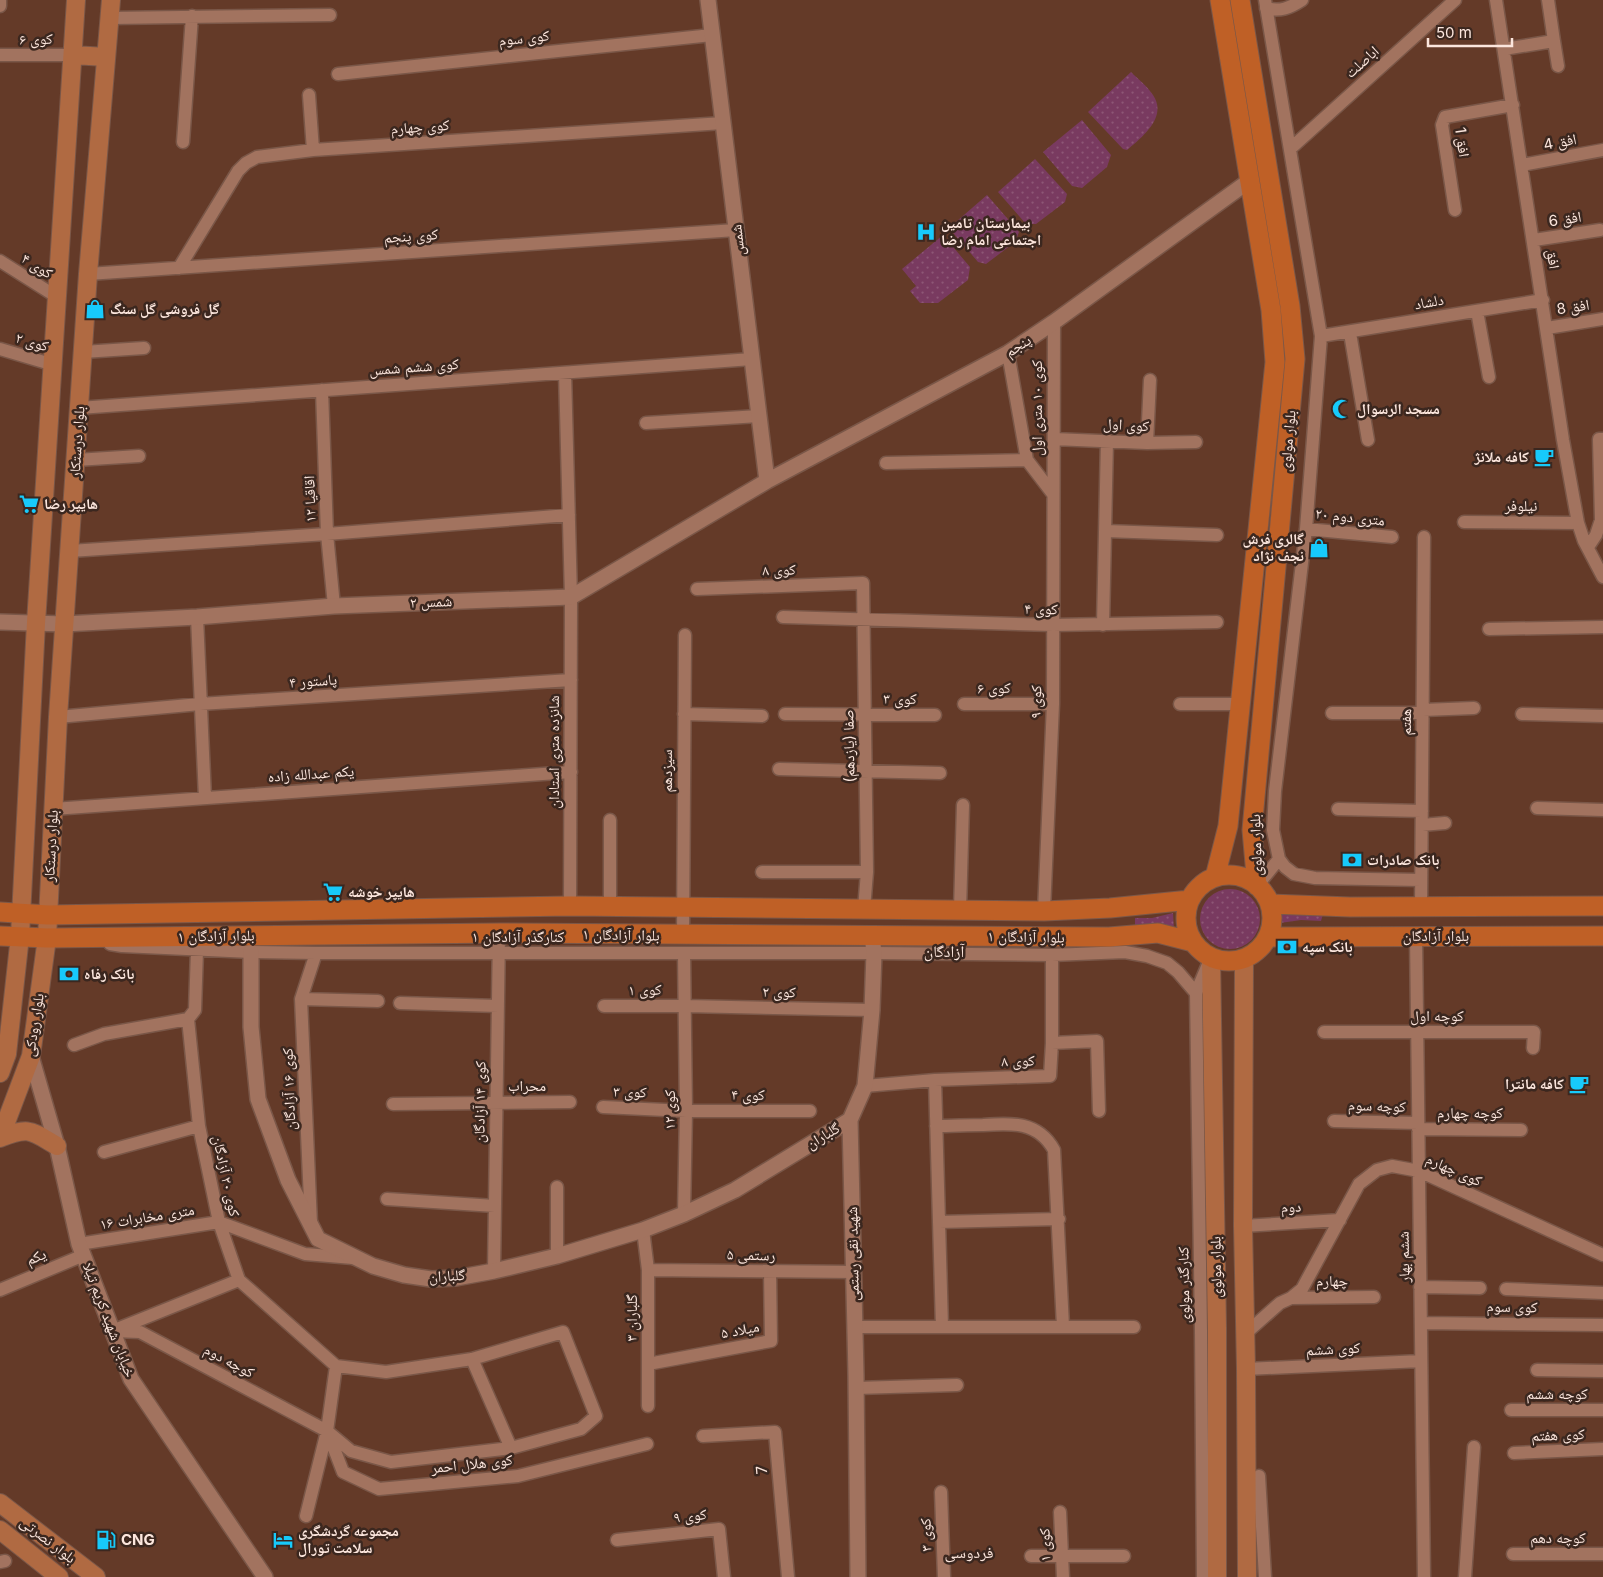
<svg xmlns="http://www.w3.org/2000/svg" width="1603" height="1577" viewBox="0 0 1603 1577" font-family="Inter,'Noto Naskh Arabic',sans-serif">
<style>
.green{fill:url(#green-dots)}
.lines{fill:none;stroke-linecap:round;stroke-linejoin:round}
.minor-casing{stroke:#7a5748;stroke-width:15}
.tertiary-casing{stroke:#7a5748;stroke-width:18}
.secondary-casing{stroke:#7a5748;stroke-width:20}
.primary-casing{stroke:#7a5748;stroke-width:21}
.minor{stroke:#a2735f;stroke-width:12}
.tertiary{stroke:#a2735f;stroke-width:15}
.secondary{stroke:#b06a42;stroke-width:18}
.primary{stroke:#bf6026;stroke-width:19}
.labels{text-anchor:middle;stroke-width:5;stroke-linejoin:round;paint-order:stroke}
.street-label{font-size:15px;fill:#fce6dd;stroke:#3b271f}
.poi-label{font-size:15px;font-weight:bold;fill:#fce6dd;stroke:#3b271f;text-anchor:start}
.neighbourhood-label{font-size:16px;fill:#fce6dd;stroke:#3b271f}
</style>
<defs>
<pattern id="green-dots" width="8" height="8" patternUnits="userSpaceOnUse" patternTransform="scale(1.25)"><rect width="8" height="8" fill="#793a60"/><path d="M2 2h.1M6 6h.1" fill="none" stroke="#8d5676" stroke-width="1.8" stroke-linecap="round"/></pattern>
</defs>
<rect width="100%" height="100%" fill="#643a28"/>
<path class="green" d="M1131,72c7,7 16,14 22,23 15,22 -11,42 -26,55l-4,-1 -35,-37z
M1082,120l29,35 -4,12 -25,21 -10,-2 -29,-34z
M1035,159l32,35 -2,8 -29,22h-10l-28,-32z
M987,195l32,37 -4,10 -29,22 -8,-2 -29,-34z
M943,235l27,32 -2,13 -30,23h-18l-10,-12 6,-5 -14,-17z
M1200 919a30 30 0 1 1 60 0a30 30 0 1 1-60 0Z
M1279,911l44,3 -2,7 -20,-1 -21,3z
M1173,913l1,17 -23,-5h-16v-7h17z"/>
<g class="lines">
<defs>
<path id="minor" d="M1265,0l56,336 -15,193 -31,262 -2,39 6,29 6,8 9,7 21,4 106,2
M1496,0l67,440 15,83 6,18 19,36
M0,6v-6
M1266,8c14,4 24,0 36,-8
M110,18l220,-3
M1554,41l4,25
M1504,49l50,-8 -6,-41
M0,55h73
M338,74l374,-39
M309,95l4,55
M183,142l9,-126
M1290,149l165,-149
M1522,165l81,-15
M1455,210l-13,-85 3,-8 68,-12
M1534,240l66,-10
M0,261l57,36
M179,268l59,-97 8,-8 11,-6 56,-7 410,-27
M88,274l648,-44
M1477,311l12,66
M1547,328l56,-9
M1350,333l18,107
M1321,336l222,-36
M0,349l54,16
M83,352l61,-4
M1008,353l19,107 26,34
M565,373l6,224 -1,309
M322,390l5,144 7,72
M79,408l673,-49
M646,423l113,-7
M1054,439l93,4 49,-1
M1147,443l3,-63
M76,460l63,-4
M886,463l141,-3
M1464,522l114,1
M1306,529l86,8
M1106,531l111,4
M1588,547l8,-12 5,-15 -2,-81h4
M70,551l257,-17 242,-19
M697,589l166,-6 4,289 -3,37
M197,617l8,181
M783,617l270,8 164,-3
M1103,625l4,-185
M1489,629l114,-2
M964,704h89
M1180,704h62
M1423,710l51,-2
M1332,713h91
M684,714l78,2
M785,714l150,1
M1522,714l81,2
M58,717l142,-13 371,-24
M779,769l161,4
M1537,808l66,2
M53,809l518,-37
M1338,809l84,2
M1422,825l23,-2
M762,872h105
M1257,886l22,-27
M610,907v-87
M1421,908l3,-371
M960,910l3,-105
M1044,911l9,-207 1,-382
M683,936l2,-301
M1416,936l8,641
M110,944l12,2 129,6 65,1h558l178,2 73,-3 22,4 20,7 11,9 18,21 5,338 2,246
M197,950l-2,60 -7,9 11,107 20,96 20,58 97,86
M1196,993l13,-31
M301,999l77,2
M400,1003l98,3
M604,1006h82l186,4
M1324,1032h210l-1,16
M1052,1043l45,-2 2,70
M74,1045l30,-11 84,-15
M935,1080l7,247
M865,1086l70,-6 115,-4 2,-33v-88
M393,1104l177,-2
M603,1107l83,4h124
M1334,1121l84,2
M936,1126c16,0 31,-1 47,-1 28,-2 55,-4 71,25l9,176
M1418,1129l103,1
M104,1152l95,-26
M387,1199l108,7
M684,1214l2,-103 -2,-157
M939,1222l120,-3
M311,1223l-10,-224 15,-46
M1243,1226l97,-6
M643,1230l5,40v136
M79,1244l140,-22 86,32 48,4
M557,1256v-69
M648,1270l206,2
M494,1271l5,-338
M1420,1287l60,1
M1506,1289l97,4
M0,1290l84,-35
M1291,1298l83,-1
M1421,1323l182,2
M855,1327h279
M117,1329l122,-49
M113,1331l27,1 187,99 24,20 40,11 120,-14 70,-19 15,-13 -33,-84 -91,27 -86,13 -50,-6
M1245,1334l35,-31 11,-5 11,-9 57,-105 18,-14 15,-4 27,5 184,84
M472,1359l39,89
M648,1364l123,-23 -1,-70
M1246,1369l175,-8
M1537,1370l66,1
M856,1388l101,-3
M1511,1410h92
M328,1433l15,39 36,17 139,-13 129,-32
M703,1436l72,-4 13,145
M1514,1453l89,-4
M1259,1476l6,101
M941,1492l3,85
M1060,1512l3,65
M306,1516l21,-85 9,-65
M617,1540l102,-11 5,48
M1513,1554h90
M1031,1556h93
M0,1562l5,-1
M1465,1577l9,-130"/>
<path id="tertiary" d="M708,0l59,481
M0,622l64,2 133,-7 137,-11 237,-9 196,-116 241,-128 46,-31 195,-141
M251,952v75l7,72 30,81 30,59 55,27 31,9 27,4 25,-1 38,-7 63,-15 86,-26 41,-16 51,-24 115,-70
M31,1056l26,90 22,98 52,135 134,198
M858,1577l-2,-202 -6,-255 15,-34 7,-76 2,-57 -2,-18"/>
<path id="secondary" d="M73,55l33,2
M1211,957l6,371v249
M1244,959l-1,267 3,143 1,208
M0,1073l7,-19 13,-118 16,-313 40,-623
M0,1138l31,-82 16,-118 11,-221 30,-443 23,-274
M0,1138c30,-12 31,-7 57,8
M0,1503l96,74
M0,1530l59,47"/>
<path id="primary" d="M1240,0l50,306 5,53 -43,471 5,56
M1186 918a43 43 0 1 1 86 0a43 43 0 1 1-86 0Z
M1215,877l13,-51 47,-464 -4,-52 -51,-310
M1270,904l80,3 253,-1
M0,912l48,3 522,-9 474,5 66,-3 80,-8
M0,936l47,2 452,-5 610,4 49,-4 35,9
M1268,937l335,-1"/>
</defs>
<use href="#minor" class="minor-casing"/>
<use href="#tertiary" class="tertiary-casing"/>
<use href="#secondary" class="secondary-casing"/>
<use href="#primary" class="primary-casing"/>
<use href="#minor" class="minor"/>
<use href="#tertiary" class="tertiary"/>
<use href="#secondary" class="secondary"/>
<use href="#primary" class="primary"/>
</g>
<defs>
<symbol id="hospital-bare" viewBox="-9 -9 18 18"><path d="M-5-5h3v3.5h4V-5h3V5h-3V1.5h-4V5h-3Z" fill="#17cafb" stroke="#3b271f" stroke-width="2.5" paint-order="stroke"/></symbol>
<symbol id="shop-bare" viewBox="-9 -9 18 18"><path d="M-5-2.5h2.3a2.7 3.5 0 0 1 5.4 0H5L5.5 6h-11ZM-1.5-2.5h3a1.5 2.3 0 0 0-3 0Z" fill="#17cafb" stroke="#3b271f" stroke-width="2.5" paint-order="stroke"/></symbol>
<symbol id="mosque-bare" viewBox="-9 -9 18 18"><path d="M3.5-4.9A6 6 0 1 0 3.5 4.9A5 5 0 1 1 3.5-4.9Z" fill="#17cafb" stroke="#3b271f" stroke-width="2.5" paint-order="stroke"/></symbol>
<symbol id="cafe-bare" viewBox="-9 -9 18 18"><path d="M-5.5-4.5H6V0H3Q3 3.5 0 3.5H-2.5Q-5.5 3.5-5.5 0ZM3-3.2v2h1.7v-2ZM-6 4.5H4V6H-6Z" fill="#17cafb" stroke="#3b271f" stroke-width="2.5" paint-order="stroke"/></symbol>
<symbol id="supermarket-bare" viewBox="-9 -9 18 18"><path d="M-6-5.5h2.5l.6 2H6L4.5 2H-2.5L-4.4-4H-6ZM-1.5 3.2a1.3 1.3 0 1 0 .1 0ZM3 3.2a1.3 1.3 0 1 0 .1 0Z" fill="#17cafb" stroke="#3b271f" stroke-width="2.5" paint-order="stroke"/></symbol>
<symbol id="bank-bare" viewBox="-9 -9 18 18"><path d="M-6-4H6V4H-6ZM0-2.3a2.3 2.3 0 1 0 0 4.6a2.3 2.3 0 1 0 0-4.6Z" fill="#17cafb" stroke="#3b271f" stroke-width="2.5" paint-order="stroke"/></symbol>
<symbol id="fuel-bare" viewBox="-9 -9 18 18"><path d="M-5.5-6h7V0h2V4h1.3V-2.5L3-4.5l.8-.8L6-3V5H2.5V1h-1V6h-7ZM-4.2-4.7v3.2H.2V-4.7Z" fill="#17cafb" stroke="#3b271f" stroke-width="2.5" paint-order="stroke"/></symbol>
<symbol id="hotel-bare" viewBox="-9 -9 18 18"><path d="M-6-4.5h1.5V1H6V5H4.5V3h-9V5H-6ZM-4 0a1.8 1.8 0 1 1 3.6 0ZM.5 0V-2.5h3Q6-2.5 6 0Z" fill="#17cafb" stroke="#3b271f" stroke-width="2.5" paint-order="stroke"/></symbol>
</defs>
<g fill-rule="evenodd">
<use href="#hospital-bare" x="912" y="218" width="28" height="28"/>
<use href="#shop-bare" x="81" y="295" width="28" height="28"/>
<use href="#mosque-bare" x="1328" y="395" width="28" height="28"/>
<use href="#cafe-bare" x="1530" y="443" width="28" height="28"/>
<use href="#supermarket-bare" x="15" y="490" width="28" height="28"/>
<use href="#shop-bare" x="1305" y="534" width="28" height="28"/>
<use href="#bank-bare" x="1338" y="846" width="28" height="28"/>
<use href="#supermarket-bare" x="319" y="878" width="28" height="28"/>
<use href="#bank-bare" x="1273" y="933" width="28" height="28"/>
<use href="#bank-bare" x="55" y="960" width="28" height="28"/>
<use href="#cafe-bare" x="1565" y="1070" width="28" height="28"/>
<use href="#fuel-bare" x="92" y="1526" width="28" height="28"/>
<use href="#hotel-bare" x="269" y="1526" width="28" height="28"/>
</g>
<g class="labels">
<g class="street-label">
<text transform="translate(524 38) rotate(-6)" y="5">کوی سوم</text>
<text x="36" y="44">کوی ۶</text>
<text transform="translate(1362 62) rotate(-42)" y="5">اباصلت</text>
<text transform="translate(420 127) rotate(-4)" y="5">کوی چهارم</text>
<text transform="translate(1462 142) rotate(82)" y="5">افق 1</text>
<text transform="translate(1560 142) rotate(-11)" y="5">افق 4</text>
<text transform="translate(1565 219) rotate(-9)" y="5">افق 6</text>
<text transform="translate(411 236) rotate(-4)" y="5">کوی پنجم</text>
<text transform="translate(738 240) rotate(-97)" y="5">شمس</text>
<text transform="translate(1553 259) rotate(81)" y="5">افق</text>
<text transform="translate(37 266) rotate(32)" y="5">کوی ۴</text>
<text transform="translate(1429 302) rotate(-10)" y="5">دلشاد</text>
<text transform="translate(1573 307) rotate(-9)" y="5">افق 8</text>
<text transform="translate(32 342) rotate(17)" y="5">کوی ۲</text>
<text transform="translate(1018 346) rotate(-33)" y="5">پنجم</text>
<text transform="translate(414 367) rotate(-4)" y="5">کوی ششم شمس</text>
<text transform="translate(1037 408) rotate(-90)" y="5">کوی ۱۰ متری اول</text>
<text transform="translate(1126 425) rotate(3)" y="5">کوی اول</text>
<text transform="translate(1288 441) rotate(-85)" y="5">بلوار مولوی</text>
<text transform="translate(77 442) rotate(-86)" y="5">بلوار درستکار</text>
<text transform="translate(310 499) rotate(-92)" y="5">اقاقیا ۱۲</text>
<text x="1521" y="511">نیلوفر</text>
<text transform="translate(1350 517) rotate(6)" y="5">۲۰ متری دوم</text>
<text transform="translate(779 570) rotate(-2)" y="5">کوی ۸</text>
<text transform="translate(431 602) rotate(-2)" y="5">شمس ۲</text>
<text transform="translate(1041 609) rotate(1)" y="5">کوی ۴</text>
<text transform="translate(313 681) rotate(-4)" y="5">پاستور ۴</text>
<text x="994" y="693">کوی ۶</text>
<text x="900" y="704">کوی ۳</text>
<text transform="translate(1036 702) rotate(-89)" y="5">کوی ۹</text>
<text transform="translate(1406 722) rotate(-90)" y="5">هفتم</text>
<text transform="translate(849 746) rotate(-91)" y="5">صفا (یازدهم)</text>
<text transform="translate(554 752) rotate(-90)" y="5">شانزده متری استادان</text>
<text transform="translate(667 771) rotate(-90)" y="5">سیزدهم</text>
<text transform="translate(311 774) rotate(-4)" y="5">یکم عبدالله زاده</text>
<text transform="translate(1256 845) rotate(-92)" y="5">بلوار مولوی</text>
<text transform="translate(51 846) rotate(-87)" y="5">بلوار درستکار</text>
<text transform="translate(621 935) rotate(1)" y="5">بلوار آزادگان ۱</text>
<text transform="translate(216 936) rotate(-1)" y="5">بلوار آزادگان ۱</text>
<text x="1436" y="941">بلوار آزادگان</text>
<text x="518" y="942">کنارگذر آزادگان ۱</text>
<text transform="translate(1026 937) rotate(1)" y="5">بلوار آزادگان ۱</text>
<text transform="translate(645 990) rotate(-1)" y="5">کوی ۱</text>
<text transform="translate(779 992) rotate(1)" y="5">کوی ۲</text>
<text x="1437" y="1021">کوچه اول</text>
<text transform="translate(34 1025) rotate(-81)" y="5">بلوار رودکی</text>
<text transform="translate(1018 1061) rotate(-2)" y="5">کوی ۸</text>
<text x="527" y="1091">محراب</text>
<text transform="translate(289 1089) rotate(-92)" y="5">کوی ۱۶ آزادگان</text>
<text transform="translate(630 1092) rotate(2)" y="5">کوی ۳</text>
<text x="748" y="1100">کوی ۴</text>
<text transform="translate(480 1102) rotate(-89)" y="5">کوی ۱۴ آزادگان</text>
<text transform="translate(1377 1106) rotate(2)" y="5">کوچه سوم</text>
<text transform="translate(670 1110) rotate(-90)" y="5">کوی ۱۲</text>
<text x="1470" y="1118">کوچه چهارم</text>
<text transform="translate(823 1136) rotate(-31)" y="5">گلباران</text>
<text transform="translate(1454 1170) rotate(24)" y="5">کوی چهارم</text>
<text transform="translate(226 1176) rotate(78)" y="5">کوی ۲۰ آزادگان</text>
<text transform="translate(1291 1207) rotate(-3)" y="5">دوم</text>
<text transform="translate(147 1217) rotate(-9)" y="5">۱۶ متری مخابرات</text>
<text transform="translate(853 1254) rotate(-91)" y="5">شهید نقی رستمی</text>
<text transform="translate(751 1255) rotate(1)" y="5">رستمی ۵</text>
<text transform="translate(36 1257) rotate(-23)" y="5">یکم</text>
<text transform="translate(1404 1257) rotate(-91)" y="5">ششم بهار</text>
<text transform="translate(1216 1267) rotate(-91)" y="5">بلوار مولوی</text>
<text transform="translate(447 1276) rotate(-3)" y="5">گلباران</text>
<text x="1332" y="1286">چهارم</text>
<text transform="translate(1184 1285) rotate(-91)" y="5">کنارگذر مولوی</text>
<text transform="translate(1512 1307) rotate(1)" y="5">کوی سوم</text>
<text transform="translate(632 1318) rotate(-90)" y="5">گلباران ۳</text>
<text transform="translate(109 1320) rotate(69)" y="5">خیابان شهید کریم تیلا</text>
<text transform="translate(740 1330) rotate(-11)" y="5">میلاد ۵</text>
<text transform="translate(1333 1349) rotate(-3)" y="5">کوی ششم</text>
<text transform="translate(229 1361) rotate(28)" y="5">کوچه دوم</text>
<text x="1557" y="1399">کوچه ششم</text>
<text transform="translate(1558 1435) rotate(-2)" y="5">کوی هفتم</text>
<text transform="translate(472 1464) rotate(-6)" y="5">کوی هلال احمر</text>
<text transform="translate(762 1470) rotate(-95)" y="5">7</text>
<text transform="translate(690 1516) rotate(-6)" y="5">کوی ۹</text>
<text transform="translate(926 1535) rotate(-92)" y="5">کوی ۳</text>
<text x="1558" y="1543">کوچه دهم</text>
<text transform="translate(48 1540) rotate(38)" y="5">بلوار نصرتی</text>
<text transform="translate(1045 1545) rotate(-92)" y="5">کوی ۱</text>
</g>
<g class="poi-label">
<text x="941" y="228">بیمارستان تامین<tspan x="941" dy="17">اجتماعی امام رضا</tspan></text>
<text x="110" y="314">گل فروشی گل سنگ</text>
<text x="1357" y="414">مسجد الرسوال</text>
<text x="1529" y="462" text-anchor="end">کافه ملانژ</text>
<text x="44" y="509">هایپر رضا</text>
<text x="1304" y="544" text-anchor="end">گالری فرش<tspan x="1304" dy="17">نجف نژاد</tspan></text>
<text x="1367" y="865">بانک صادرات</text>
<text x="348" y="897">هایپر خوشه</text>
<text x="1302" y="952">بانک سپه</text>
<text x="84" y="979">بانک رفاه</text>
<text x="1564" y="1089" text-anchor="end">کافه مانترا</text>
<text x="298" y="1536">مجموعه گردشگری<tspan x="298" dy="17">سلامت تورال</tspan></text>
<text x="121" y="1545">CNG</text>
</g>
<g class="neighbourhood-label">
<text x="944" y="957">آزادگان</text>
<text x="969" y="1558">فردوسی</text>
</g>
</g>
<path d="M1428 38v8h84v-8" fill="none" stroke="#fce6dd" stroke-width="2.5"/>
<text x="1436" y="38" font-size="15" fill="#fce6dd" stroke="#3b271f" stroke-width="4" paint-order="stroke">50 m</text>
</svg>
